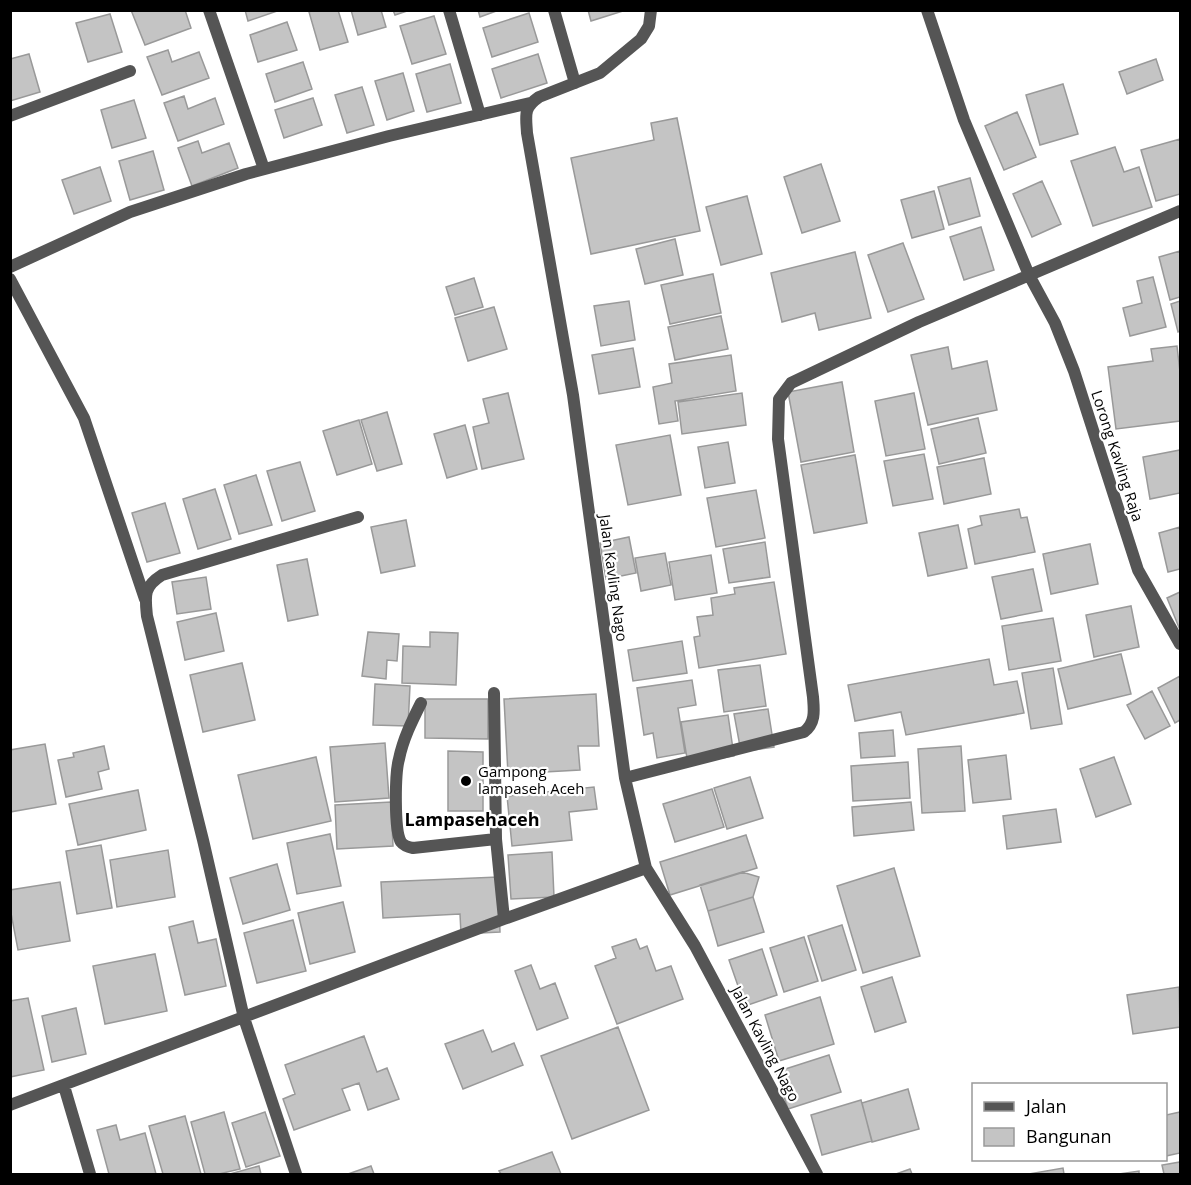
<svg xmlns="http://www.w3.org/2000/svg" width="1191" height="1185" viewBox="0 0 1191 1185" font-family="'Open Sans',sans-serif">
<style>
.building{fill:#c4c4c4;stroke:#999;stroke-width:1.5}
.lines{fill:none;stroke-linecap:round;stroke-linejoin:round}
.minor{stroke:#555;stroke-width:12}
.poi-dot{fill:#000;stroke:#fff;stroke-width:2}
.labels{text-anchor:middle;stroke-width:4.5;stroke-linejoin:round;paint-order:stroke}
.street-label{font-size:15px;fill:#000;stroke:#fff}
.poi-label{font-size:15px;fill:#000;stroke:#fff;text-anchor:start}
.quarter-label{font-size:18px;font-weight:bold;fill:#000;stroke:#fff}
</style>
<rect width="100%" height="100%" fill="#fff"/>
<path class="building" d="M131,10h54l6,18 -46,17z
M245,10h35l-32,11z
M313,10h25l10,32 -28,8 -11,-38z
M351,10h30l5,17 -28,8z
M393,10h17l-15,5z
M478,10h21l-19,7z
M588,10h38l-35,11z
M529,13l9,29 -46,15 -9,-29z
M110,14l12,38 -34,10 -12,-39z
M434,16l12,38 -34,10 -12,-38z
M287,22l10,28 -39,12 -8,-27z
M168,50l4,12 27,-10 10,26 -47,17 -15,-38z
M29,54l11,38 -30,9v-42z
M538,54l9,29 -46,15 -9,-29z
M1156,59l7,21 -36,14 -8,-22z
M303,62l9,27 -37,13 -9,-28z
M450,64l11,39 -34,9 -11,-38z
M403,73l11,38 -27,9 -12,-39z
M1063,84l15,50 -38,11 -14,-50z
M362,87l12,38 -27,8 -12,-38z
M184,96l4,13 27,-11 9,26 -46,17 -14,-38z
M313,98l9,27 -38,13 -9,-28z
M134,100l12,38 -34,10 -11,-38z
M1017,112l19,45 -32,13 -19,-44z
M677,118l23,113 -109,23 -20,-96 83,-18 -3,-17z
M1180,139v55l-24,7 -15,-51z
M198,141l4,12 27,-10 9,25 -46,18 -14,-38z
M1115,147l9,25 15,-5 13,40 -59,19 -22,-65z
M153,151l11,39 -34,10 -11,-39z
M821,164l19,57 -38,12 -18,-56z
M100,167l11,34 -37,13 -12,-34z
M970,178l10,38 -31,9 -11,-38z
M1042,181l19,43 -29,13 -19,-43z
M934,191l10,38 -32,9 -11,-38z
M747,196l15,58 -41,11 -15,-58z
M981,227l13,43 -30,10 -14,-43z
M675,239l8,36 -38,9 -9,-35z
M903,243l21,56 -36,13 -20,-57z
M1180,251v46l-10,3 -11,-43z
M855,252l16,66 -52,12 -4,-17 -33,9 -11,-49z
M713,274l8,39 -51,11 -9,-39z
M1153,277l13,50 -36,9 -7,-28 19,-5 -5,-22z
M474,278l9,29 -28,8 -9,-28z
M629,301l6,39 -34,6 -7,-40z
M1180,301v30l-2,1 -7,-28z
M494,307l13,42 -39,12 -13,-43z
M721,316l7,33 -53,11 -7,-33z
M1177,346l3,26v49l-64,8 -8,-62 45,-6 -2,-12z
M948,347l4,22 35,-8 10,49 -69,15 -17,-70z
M633,348l7,39 -41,7 -7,-39z
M731,355l5,36 -61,10 3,20 -19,3 -6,-37 19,-4 -3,-19z
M842,382l12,70 -53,10 -13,-70z
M508,393l16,66 -42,10 -9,-42 16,-4 -6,-24z
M742,393l4,32 -64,9 -4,-32z
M914,393l11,56 -39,7 -11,-55z
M387,412l15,52 -25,7 -16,-51z
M978,418l8,35 -47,11 -8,-35z
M359,420l13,44 -35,11 -14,-44z
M465,425l12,44 -30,9 -13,-44z
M670,435l11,60 -53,10 -12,-60z
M728,442l7,41 -30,5 -7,-41z
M1180,450v43l-30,6 -7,-42z
M924,454l9,45 -40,7 -9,-45z
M855,455l12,68 -53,10 -13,-68z
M984,458l7,36 -47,10 -7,-37z
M300,462l15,49 -33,10 -15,-50z
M256,475l16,50 -33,9 -15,-49z
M215,489l16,50 -33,10 -15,-50z
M756,490l9,48 -49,9 -9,-49z
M165,503l15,50 -33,9 -15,-49z
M1019,509l2,9 6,-1 8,35 -60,12 -7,-35 14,-4 -2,-9z
M406,520l9,46 -34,7 -10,-46z
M958,525l9,43 -39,8 -9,-43z
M1180,527v42l-12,3 -9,-39z
M629,537l7,36 -30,6 -6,-36z
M765,542l5,35 -41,6 -6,-34z
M1090,544l8,40 -47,10 -8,-40z
M665,553l6,32 -30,6 -6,-33z
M711,555l6,38 -42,7 -6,-38z
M307,559l11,56 -30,6 -11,-56z
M1033,569l9,42 -41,8 -9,-42z
M206,577l5,32 -34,5 -5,-32z
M774,582l12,72 -87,14 -5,-31 6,-1 -3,-19 16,-2 -2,-17 24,-4 -1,-6z
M1180,592v38l-13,-32z
M1131,606l8,41 -45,10 -8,-42z
M216,613l8,38 -39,9 -8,-38z
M1053,618l8,43 -52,9 -7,-44z
M368,632l31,2 -2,27 -10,-1 -1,19 -24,-3z
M430,632l28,1 -2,52 -54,-2 1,-37 27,1z
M682,641l5,32 -54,8 -5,-31z
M1121,654l10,40 -63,15 -10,-40z
M989,659l5,26 23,-4 7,32 -118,22 -5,-23 -46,9 -7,-36z
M242,663l13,57 -52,12 -13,-57z
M760,665l6,41 -42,6 -6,-42z
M1053,668l9,56 -31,5 -9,-56z
M1180,676v44l-5,3 -17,-35z
M692,680l4,25 -18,3 7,45 -28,5 -4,-25 -9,2 -7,-47z
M375,684l35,2 -2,40 -35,-1z
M1152,691l18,35 -25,13 -18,-34z
M596,694l3,52h-21l2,24 -72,4 -4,-75z
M425,699h63v40l-63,-1z
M768,709l6,38 -33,5 -7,-38z
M728,715l6,41 -46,8 -7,-42z
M893,730l2,26 -34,2 -2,-25z
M385,743l4,55 -54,4 -5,-55z
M45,744l11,60 -46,8v-62z
M104,746l5,23 -11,3 4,17 -36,8 -8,-37 16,-3 -1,-4z
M961,746l4,65 -43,2 -4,-64z
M448,751l35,1v59h-35z
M1006,755l5,44 -38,4 -5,-43z
M316,757l15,64 -78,18 -15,-64z
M1114,757l17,47 -35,13 -16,-48z
M908,762l2,36 -57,3 -2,-35z
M750,777l13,41 -36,11 -13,-41z
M594,787l3,22 -28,3 3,28 -60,6 -5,-50z
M712,789l12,38 -49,15 -12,-38z
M138,790l8,40 -68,15 -9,-41z
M391,802l2,44 -56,3 -2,-44z
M911,802l3,28 -60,6 -2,-29z
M1056,809l5,33 -54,7 -4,-33z
M330,834l11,52 -44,8 -10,-51z
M746,835l11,33 -87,27 -10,-33z
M101,845l11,63 -35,6 -11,-63z
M168,850l7,47 -58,10 -7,-47z
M552,852l2,45 -43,2 -3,-44z
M277,864l13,46 -47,14 -13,-46z
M894,868l26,88 -57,17 -26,-87z
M742,872l17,5 -6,20 -45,14 -8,-26z
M498,877l2,55 -39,2 -1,-20 -77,4 -2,-36z
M60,882l10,59 -52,9 -8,-42v-18z
M753,897l11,35 -46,14 -10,-35z
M343,902l12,50 -45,12 -12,-51z
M293,920l13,51 -49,12 -13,-50z
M193,921l5,22 18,-4 10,47 -41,9 -16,-68z
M842,925l14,45 -34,11 -14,-45z
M804,937l14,44 -34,11 -14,-44z
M636,939l4,10 7,-3 9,25 15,-5 12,33 -66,25 -22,-58 21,-8 -4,-11z
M762,949l15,46 -32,11 -16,-46z
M155,954l12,57 -62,13 -12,-58z
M531,965l9,24 15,-6 13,35 -31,12 -22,-59z
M892,977l14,45 -31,10 -14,-45z
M1179,987l1,40 -47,7 -6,-39z
M820,997l14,47 -55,17 -14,-46z
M28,998l16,72 -34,7v-76z
M76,1008l10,46 -34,8 -10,-46z
M618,1027l31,83 -77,29 -31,-83z
M483,1030l9,22 22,-9 9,22 -60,24 -18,-45z
M364,1036l13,36 10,-4 12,31 -31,11 -9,-27 -17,6 8,21 -56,20 -11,-31 12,-5 -10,-29z
M829,1055l12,37 -53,17 -12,-37z
M908,1089l11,40 -47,13 -10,-39z
M861,1100l11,41 -50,14 -11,-40z
M224,1112l16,57 -21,5h-14l-14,-52z
M265,1112l15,44 -34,11 -14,-44z
M1180,1112v41l-14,3v-41z
M185,1116l16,58h-38l-14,-48z
M116,1125l4,15 25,-7 11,41h-47l-12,-44z
M552,1152l9,22h-60l-2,-3z
M1180,1162v12h-16l-2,-9z
M259,1166l2,8h-31z
M371,1166l3,8h-26z
M1063,1168l1,6h-35z
M910,1169l2,5h-16z
M1139,1171v3h-20z"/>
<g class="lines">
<path class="minor" d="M209,10l55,159
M449,10l31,105
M554,10l21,73
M651,10l-2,16 -8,13 -41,34 -61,24c-16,11 -13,18 -12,36l46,262 52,383 21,90 49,78 122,228
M927,10l37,110 65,155 26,48 19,48 64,199 42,74
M10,116l120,-45
M10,267l120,-55 116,-38 143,-38 141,-33
M10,279l74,139 61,181
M494,693l2,146 8,80
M421,703c-9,18 -18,36 -22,56 -4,14 -5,72 2,83 3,4 7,5 12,6l83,-9
M625,778l179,-46c12,-9 10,-22 9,-35l-35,-258 1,-40 12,-16 128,-61 261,-111
M64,1086l26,88
M10,1105l494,-186 142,-51
M296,1174l-52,-156 -41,-178 -56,-224c-2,-20 -4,-29 15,-41l196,-58"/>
</g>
<circle class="poi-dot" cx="466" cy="781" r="6"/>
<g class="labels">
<g class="street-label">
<text transform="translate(1117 456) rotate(72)" y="5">Lorong Kavling Raja</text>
<text transform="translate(613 578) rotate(82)" y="5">Jalan Kavling Nago</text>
<text transform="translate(765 1044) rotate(62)" y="5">Jalan Kavling Nago</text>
</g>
<g class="poi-label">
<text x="478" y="777">Gampong<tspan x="478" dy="17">lampaseh Aceh</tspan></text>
</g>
<g class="quarter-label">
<text x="472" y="826">Lampasehaceh</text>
</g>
</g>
<rect width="1191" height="1185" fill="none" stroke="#000000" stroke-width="24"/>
<rect x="972" y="1083" width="195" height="78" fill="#ffffff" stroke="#999999" stroke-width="1.5"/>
<rect x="984" y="1102" width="30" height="9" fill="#555555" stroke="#999999" stroke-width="1.5"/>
<text x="1026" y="1113" font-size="18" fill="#000000">Jalan</text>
<rect x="984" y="1128" width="30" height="18" fill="#c4c4c4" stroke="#999999" stroke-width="1.5"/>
<text x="1026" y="1143" font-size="18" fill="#000000">Bangunan</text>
</svg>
